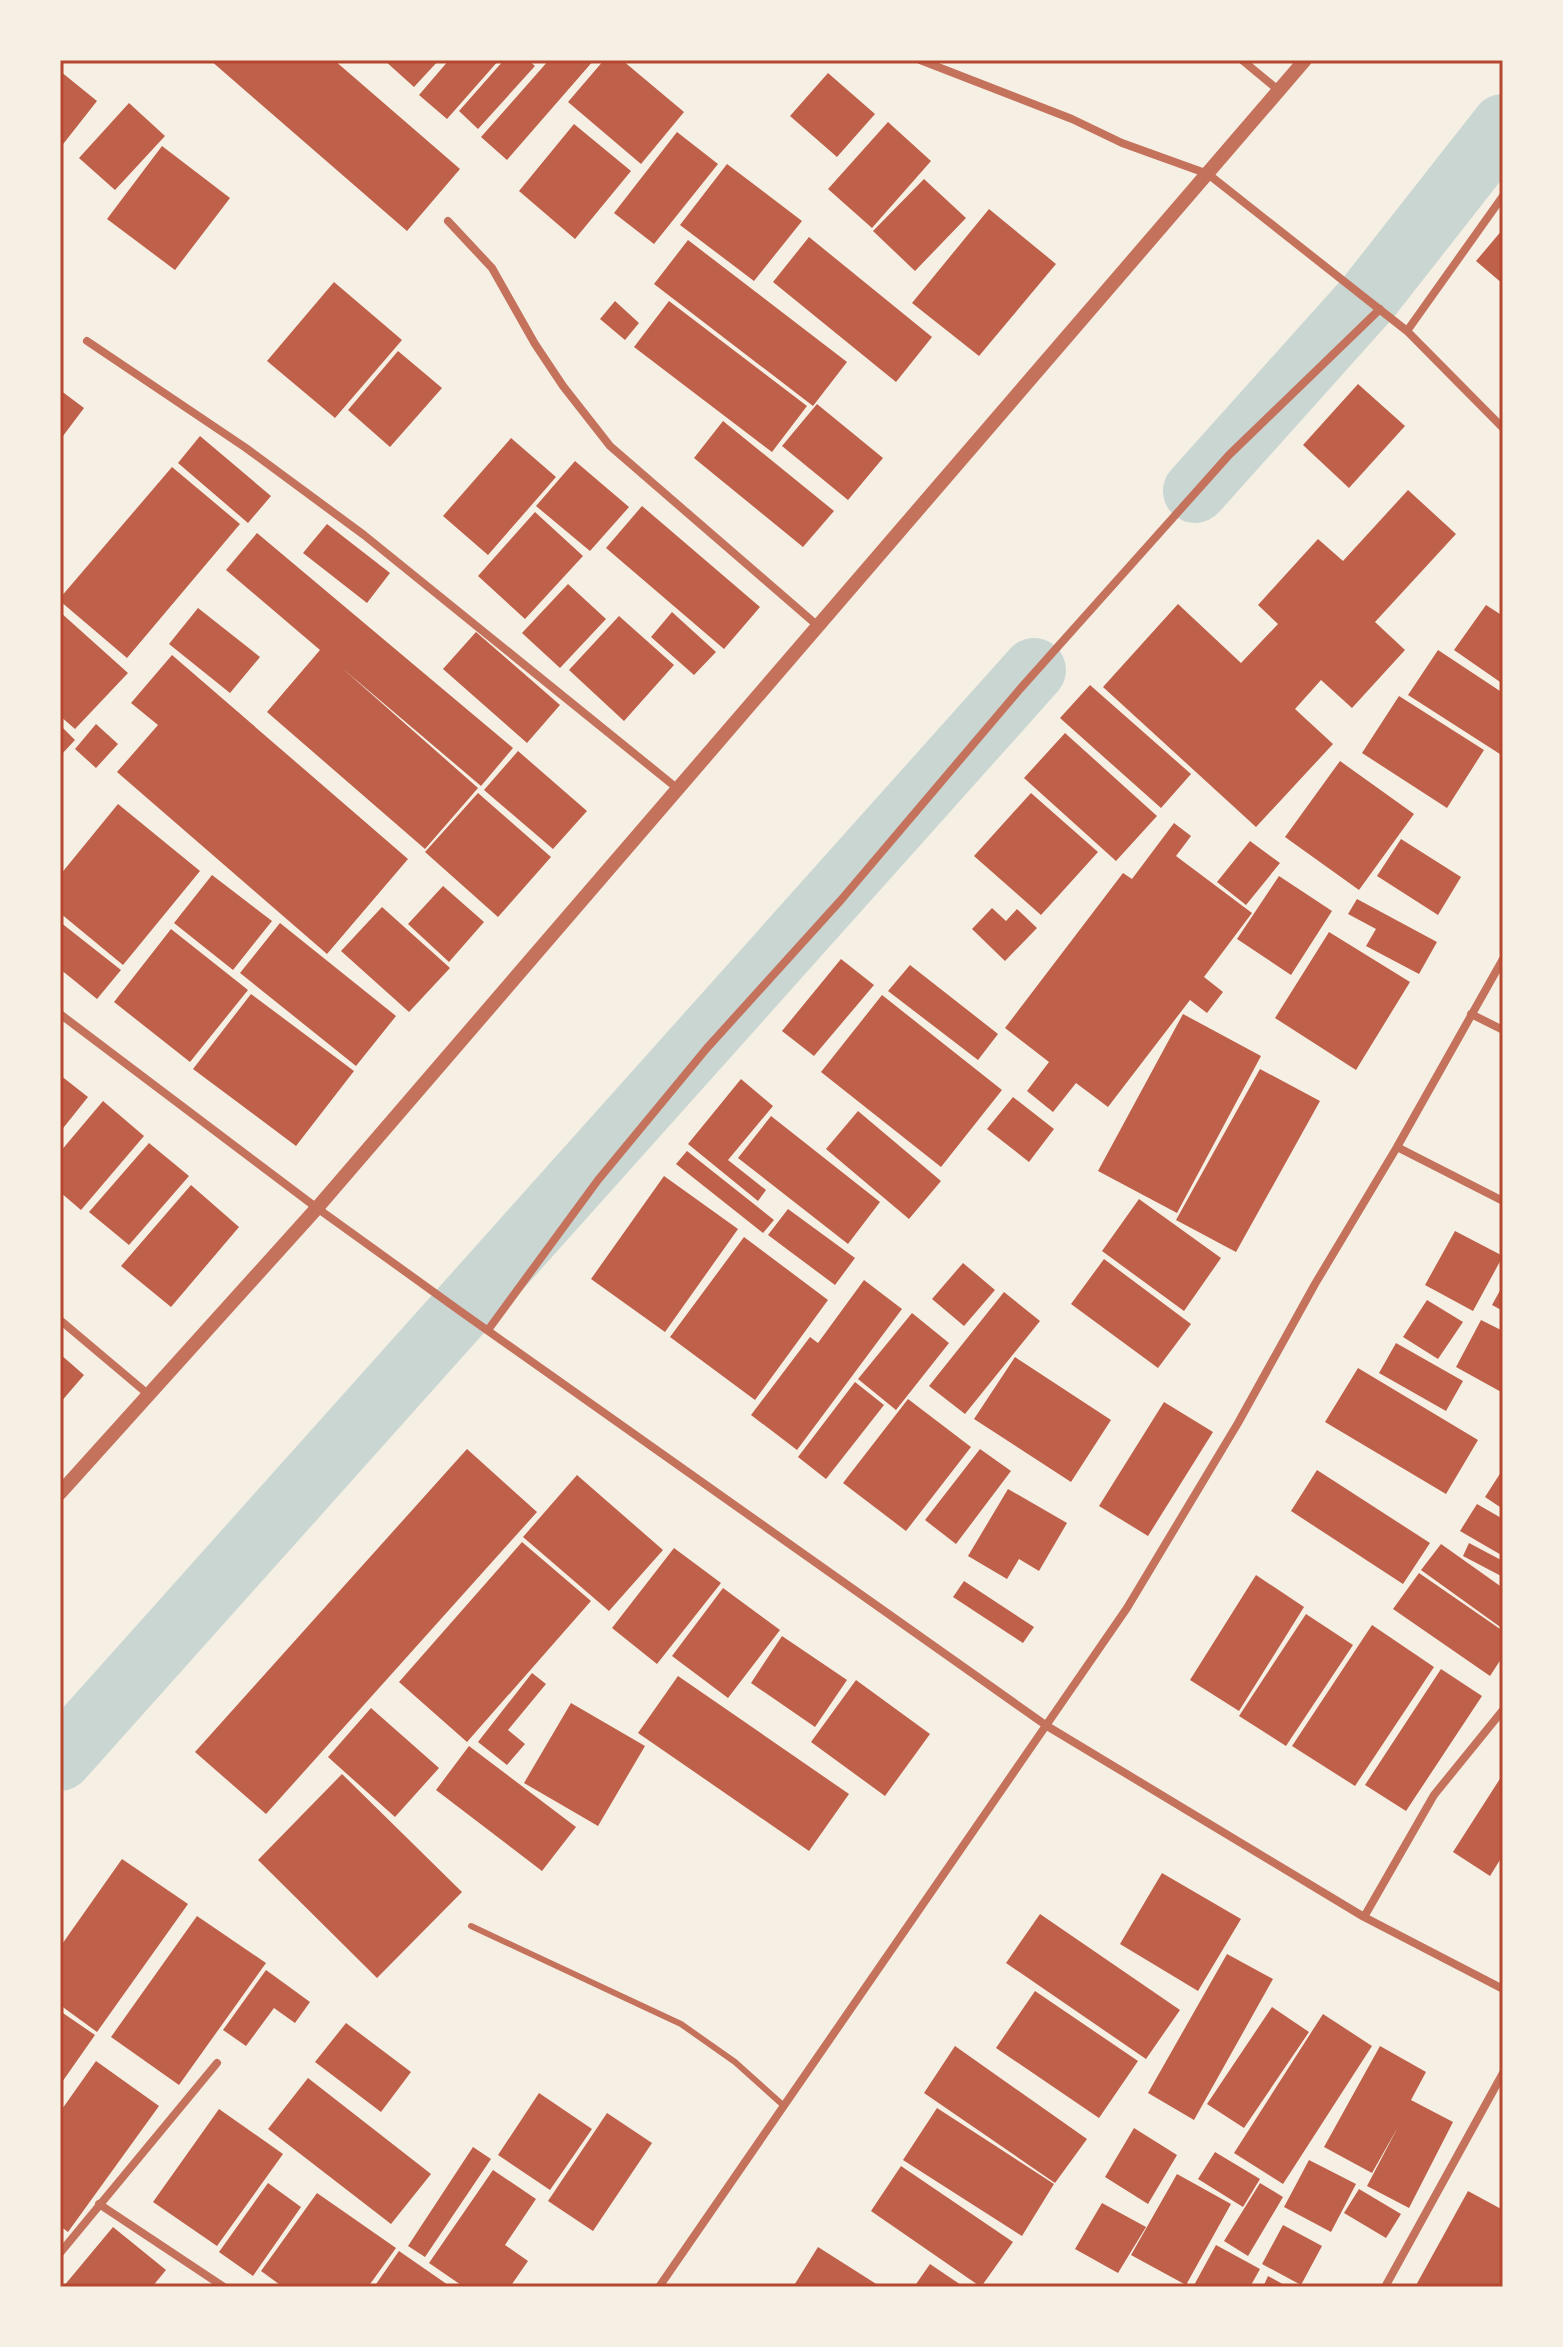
<svg xmlns="http://www.w3.org/2000/svg" width="1563" height="2347" viewBox="0 0 1563 2347" font-family="Helvetica,sans-serif">
<style>
.lines{fill:none;stroke-linecap:round;stroke-linejoin:round}
.canal{stroke:#c9d6d2;stroke-width:64}
.building{fill:#bf614a}
.service{stroke:#c5725c;stroke-width:6}
.minor{stroke:#c5725c;stroke-width:8}
.tertiary{stroke:#c5725c;stroke-width:14}
.neatline{fill:none;stroke:#b5482f;stroke-width:3}
</style>
<rect width="100%" height="100%" fill="#f6efe4"/>
<g class="lines">
<path class="canal" d="M1195,491l173,-193 135,-172
M60,1759l974,-1089"/>
</g>
<path class="building" d="M210,60h124l126,109 -53,62z
M384,60h55l-25,27z
M449,60h50l-52,59 -28,-24z
M504,60h24l7,6 -57,63 -19,-18z
M549,60h45l-87,100 -26,-23z
M604,60h18l62,52 -43,52 -73,-62z
M60,71l37,30 -37,47z
M828,73l47,41 -38,43 -47,-41z
M129,103l36,33 -50,54 -36,-32z
M888,122l43,39 -59,67 -44,-39z
M574,124l57,47 -56,68 -56,-48z
M677,132l41,32 -64,80 -40,-31z
M162,146l68,52 -55,72 -68,-51z
M727,164l75,57 -48,60 -74,-56z
M924,179l42,39 -51,53 -42,-40z
M989,209l67,55 -77,92 -67,-53z
M1503,229v55l-27,-23z
M809,237l123,100 -36,45 -123,-100z
M688,240l159,122 -34,44 -159,-122z
M334,282l68,58 -67,78 -68,-57z
M615,301l24,22 -14,17 -25,-21z
M669,301l138,105 -35,46 -138,-105z
M398,351l44,37 -52,59 -42,-37z
M1358,384l47,42 -56,62 -46,-43z
M60,390l24,18 -24,32z
M817,404l66,54 -35,42 -66,-54z
M723,421l111,90 -31,36 -109,-89z
M200,436l71,60 -23,27 -70,-60z
M511,438l45,39 -68,78 -45,-39z
M575,461l54,46 -39,44 -54,-45z
M172,467l68,57 -113,134 -67,-57v-3z
M1408,490l48,44 -81,88 30,28 -53,58 -31,-28 -26,29 38,35 -77,83 -153,-140 75,-83 63,59 37,-39 -20,-19 60,-66 25,22z
M642,506l118,101 -36,42 -118,-101z
M535,512l48,44 -58,63 -47,-43z
M327,524l63,49 -23,30 -64,-50z
M257,533l256,215 -32,38 -139,-118 136,120 -53,61 -158,-137 53,-62 -94,-80z
M568,584l38,35 -46,49 -38,-35z
M1486,605l17,11v68l-49,-34z
M198,608l62,49 -30,36 -61,-49z
M60,612l68,61 -53,56 -15,-13z
M672,612l44,40 -22,23 -43,-38z
M619,616l55,49 -50,56 -55,-51z
M476,632l84,73 -33,38 -84,-74z
M1438,650l65,43v63l-95,-61z
M172,655l236,204 -81,95 -210,-182 41,-47 -27,-22z
M1090,685l101,89 -30,34 -101,-90z
M1399,696l85,54 -37,58 -85,-55z
M96,724l22,20 -22,24 -21,-19z
M60,725l15,15 -15,16z
M1065,733l92,83 -41,45 -92,-83z
M518,751l69,60 -34,38 -69,-59z
M1340,761l74,53 -55,76 -74,-53z
M478,793l73,64 -53,60 -73,-65z
M1031,793l67,59 -57,63 -67,-59z
M118,804l82,67 -77,94 -63,-52v-38z
M1174,823l17,13 -15,20 76,57 -48,64 19,15 -16,21 -17,-13 -82,107 -32,-24 -23,29 -26,-21 22,-29 -44,-34 118,-155 9,6z
M1401,839l60,38 -23,38 -61,-39z
M1250,841l30,22 -34,42 -29,-23z
M212,875l60,46 -39,49 -59,-47z
M1279,876l53,35 -41,64 -54,-36z
M443,886l41,36 -35,40 -41,-38z
M1357,899l80,43 -18,32 -53,-28 10,-17 -28,-15z
M382,907l68,61 -41,44 -68,-61z
M992,908l14,13 11,-12 20,19 -32,33 -33,-32z
M60,922l61,48 -24,29 -37,-30z
M280,923l116,93 -40,50 -116,-93z
M171,929l77,61 -58,72 -76,-60z
M1329,932l81,50 -54,88 -81,-52z
M841,959l33,26 -60,71 -32,-25z
M910,965l88,69 -20,26 -90,-69z
M251,994l103,77 -58,75 -103,-77z
M882,995l120,95 -61,77 -120,-95z
M1183,1014l78,42 -84,157 -79,-42z
M1260,1069l60,32 -84,151 -60,-32z
M60,1075l28,22 -28,35z
M741,1079l32,27 -45,54 38,30 -8,11 -70,-57z
M1013,1097l41,32 -25,33 -42,-33z
M103,1101l41,35 -63,74 -21,-18v-40z
M858,1111l83,70 -32,38 -83,-70z
M771,1116l109,86 -32,42 -110,-86z
M149,1143l40,33 -60,69 -40,-33z
M687,1151l87,69 -11,13 -87,-69z
M664,1176l74,53 -73,103 -74,-53z
M191,1185l48,42 -68,80 -50,-41z
M1139,1199l82,59 -37,53 -82,-60z
M788,1209l67,49 -20,27 -67,-50z
M1455,1231l48,25 -30,55 -48,-26z
M744,1237l84,63 -73,100 -85,-63z
M1104,1259l87,65 -33,44 -87,-64z
M963,1263l32,27 -31,36 -32,-27z
M864,1280l38,29 -105,141 -46,-35 59,-78 8,6z
M1503,1285v26l-11,-6z
M1004,1292l36,29 -75,93 -36,-28z
M1427,1300l36,22 -25,37 -35,-22z
M912,1313l37,30 -53,67 -38,-31z
M1481,1320l22,11v62l-47,-26z
M1396,1343l67,38 -17,30 -67,-38z
M60,1354l24,21 -24,28z
M1015,1357l96,63 -40,62 -97,-63z
M1358,1368l120,72 -32,54 -121,-72z
M855,1382l29,23 -58,74 -28,-22z
M908,1399l63,48 -65,84 -63,-48z
M1164,1402l49,30 -65,104 -49,-30z
M467,1449l70,63 -271,302 -71,-62z
M980,1449l31,22 -55,73 -31,-24z
M1503,1469v40l-18,-12z
M1317,1470l113,73 -27,41 -112,-73z
M577,1475l86,75 -54,61 -86,-74z
M1008,1489l59,34 -28,48 -20,-12 -12,20 -39,-23z
M1477,1504l26,15v37l-43,-25z
M522,1542l69,59 -124,141 -68,-60z
M1469,1543l34,18v16l-40,-21z
M1441,1544l62,44v41l-82,-59z
M674,1548l47,35 -64,81 -45,-36z
M1419,1573l84,58v25l-13,20 -97,-67z
M1256,1575l48,32 -65,104 -49,-31z
M964,1581l70,46 -11,16 -70,-46z
M723,1588l57,42 -52,68 -56,-42z
M1306,1614l47,31 -67,101 -47,-30z
M1372,1625l62,42 -79,119 -63,-40z
M782,1636l65,44 -32,47 -64,-44z
M1441,1669l41,27 -76,115 -41,-26z
M532,1673l14,11 -38,46 17,14 -18,21 -29,-23z
M678,1676l171,118 -40,57 -171,-118z
M856,1680l74,54 -45,62 -74,-54z
M571,1703l74,43 -47,80 -74,-43z
M371,1708l68,60 -44,49 -67,-60z
M469,1746l107,81 -34,44 -106,-81z
M342,1774l120,118 -85,86 -119,-118z
M1503,1774v81l-13,21 -37,-24z
M122,1859l66,45 -91,128 -37,-27v-58z
M1162,1873l79,46 -43,72 -78,-47z
M1040,1914l140,96 -34,49 -140,-96z
M197,1916l69,47 -87,122 -68,-48z
M1227,1954l46,25 -79,141 -46,-27z
M266,1970l44,32 -15,21 -21,-15 -28,38 -23,-16z
M1035,1991l103,70 -39,57 -103,-70z
M1272,2007l37,25 -65,96 -37,-24z
M60,2011l35,24 -35,50z
M1323,2014l49,32 -89,138 -49,-31z
M346,2023l65,49 -30,40 -66,-50z
M955,2046l132,93 -32,44 -131,-90z
M1380,2046l46,26 -15,28 42,22 -44,86 -42,-22 31,-59 -26,46 -48,-26z
M96,2061l63,45 -91,126 -8,-6v-114z
M308,2078l123,96 -40,50 -123,-95z
M539,2093l53,36 -42,61 -52,-35z
M937,2108l117,76 -32,52 -119,-76z
M219,2109l64,45 -66,92 -64,-44z
M607,2113l45,30 -59,88 -45,-30z
M1134,2128l43,27 -29,49 -43,-27z
M473,2147l18,12 -66,98 -17,-11z
M1215,2152l45,27 -17,28 -45,-28z
M1309,2160l47,24 -25,48 -47,-25z
M901,2166l112,76 -32,45 -110,-76z
M493,2170l43,29 -31,46 23,16 -18,26h-46l-35,-24z
M1177,2174l54,30 -45,81 -55,-30z
M268,2183l33,24 -48,69 -34,-24z
M1260,2183l23,14 -35,59 -24,-15z
M1359,2189l42,25 -15,24 -42,-25z
M1468,2191l35,19v77h-88z
M317,2193l79,55 -28,39h-85l-22,-16z
M1102,2203l44,24 -28,46 -43,-24z
M1283,2225l39,21 -21,39 -39,-21z
M113,2227l53,43 -14,17h-89z
M1216,2245l44,24 -10,18h-57z
M818,2247l63,40h-88z
M399,2251l52,36h-77z
M930,2264l34,23h-50z
M1268,2276l20,11h-25z"/>
<g class="lines">
<path class="service" d="M471,1926l210,98 54,38 49,44"/>
<path class="minor" d="M920,60l152,59 50,24 86,31 199,157 96,97
M1242,60l35,29
M448,221l44,47 43,76 28,42 47,60 208,180
M1407,331l96,-135
M87,341l159,107 118,87 314,254
M60,1014l257,194 143,103 587,415 317,191 139,72
M1471,1014l32,16
M1397,1147l106,54
M60,1320l89,75
M488,1330l110,-150 109,-132 134,-148 179,-211 209,-234 151,-146
M1364,1917l70,-122 69,-85
M99,2204l125,83
M60,2253l157,-190
M659,2287l468,-679 111,-185 77,-139 82,-137 106,-188
M1385,2287l118,-214"/>
<path class="tertiary" d="M60,1493l257,-285 988,-1148"/>
</g>
<rect width="1563" height="2347" fill="none" stroke="#f6efe4" stroke-width="124"/>
<rect x="62" y="62" width="1439" height="2223" class="neatline"/>
</svg>
